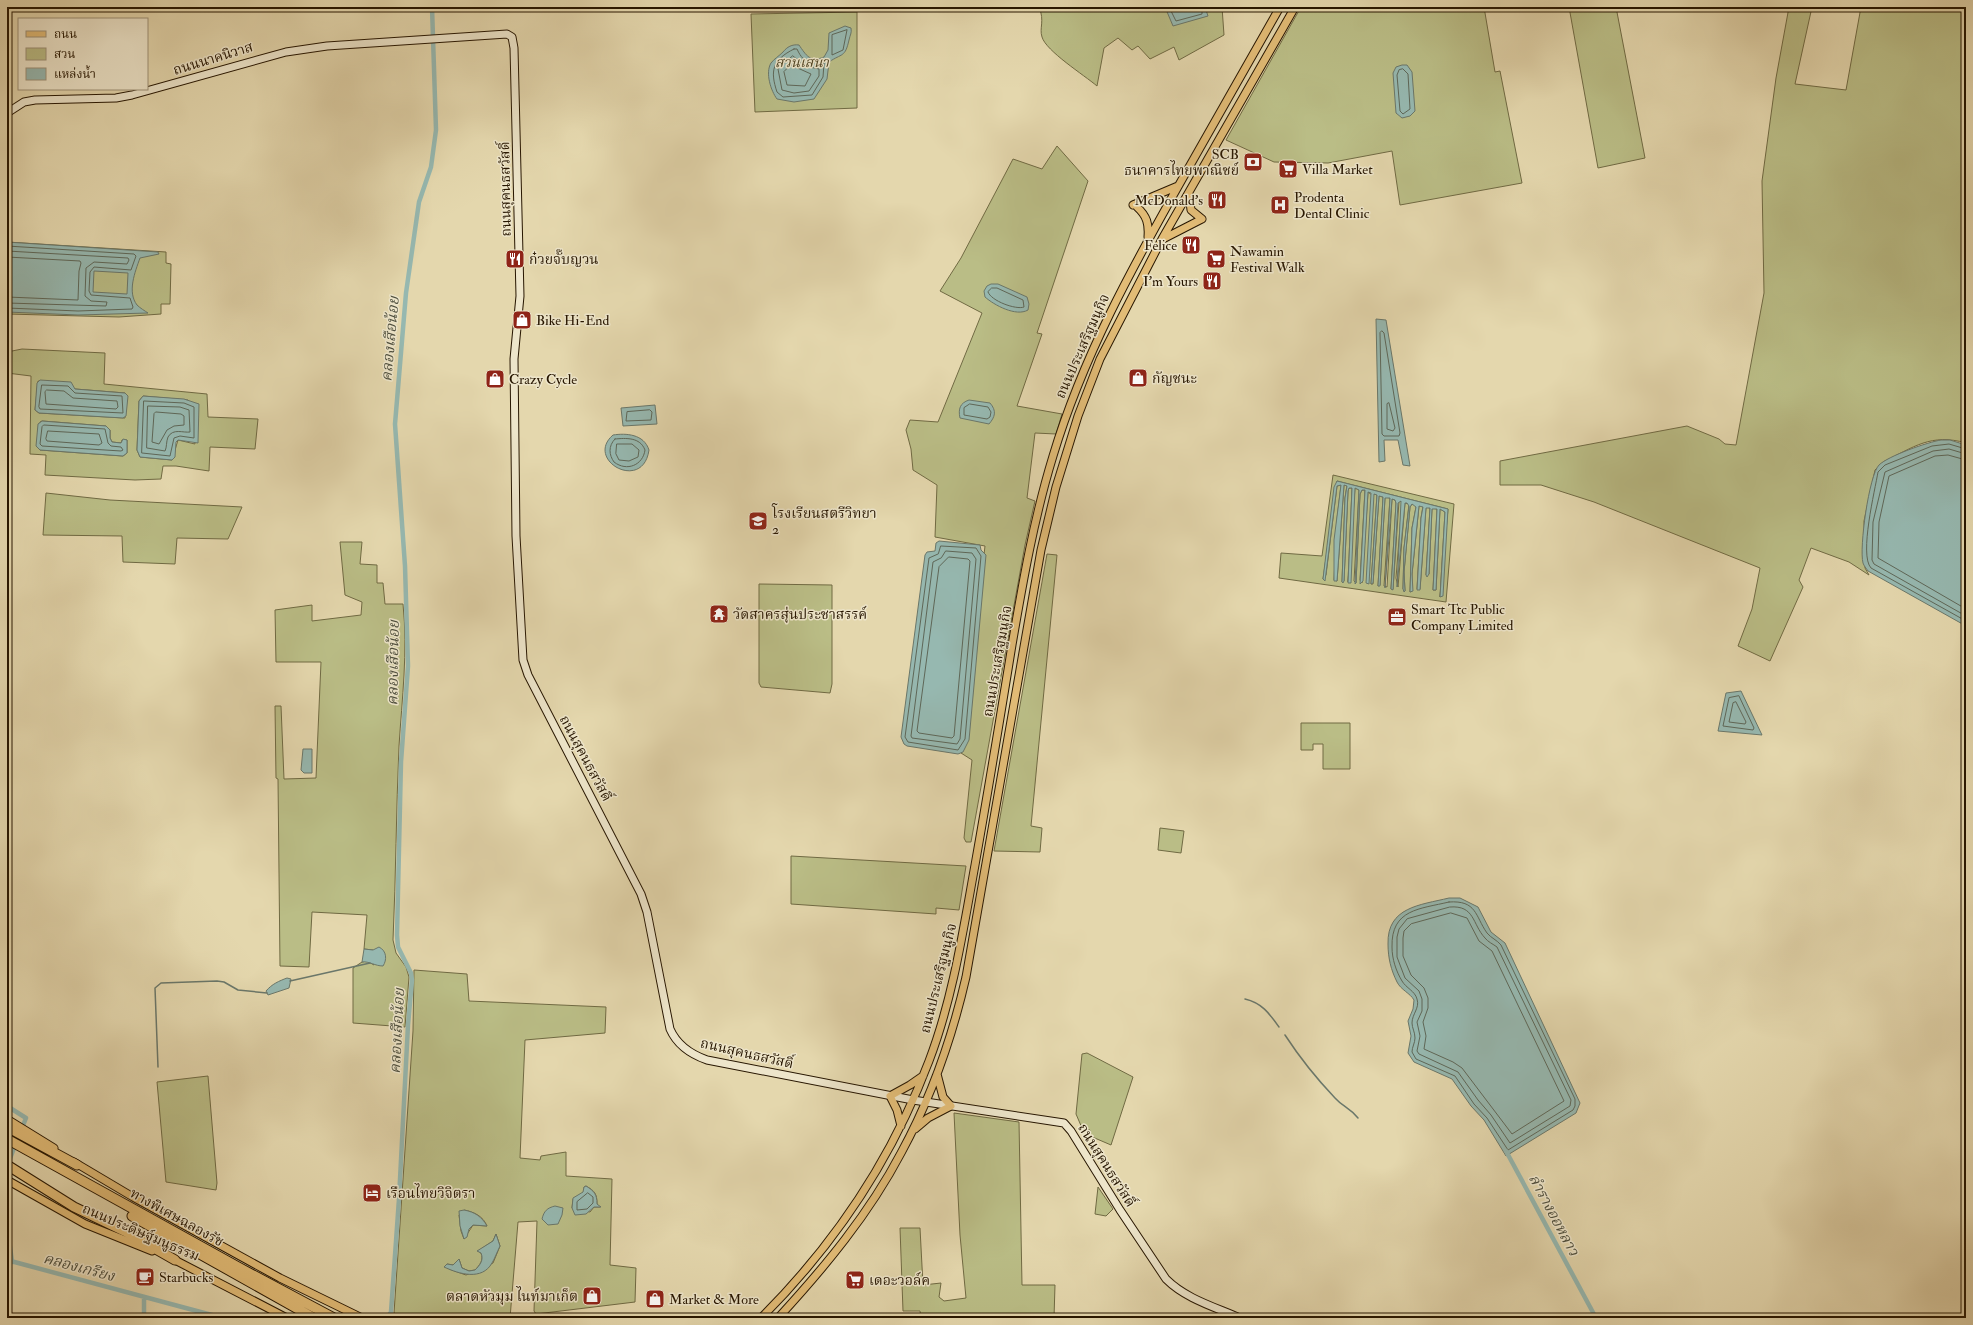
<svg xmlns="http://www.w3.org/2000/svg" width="1973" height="1325" viewBox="0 0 1973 1325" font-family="'IM FELL Double Pica','Noto Serif Thai',serif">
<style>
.green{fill:#babd86;stroke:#706a43;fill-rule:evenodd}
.water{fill:#96b8b0;stroke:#6a776a;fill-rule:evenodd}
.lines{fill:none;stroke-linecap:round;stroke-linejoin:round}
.shore{stroke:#5e6758;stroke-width:1}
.stream{stroke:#6a776a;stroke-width:1.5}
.canal{stroke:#96b8b0;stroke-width:4.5}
.secondary-casing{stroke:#271600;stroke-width:9}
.primary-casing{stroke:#271600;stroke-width:9}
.highway-casing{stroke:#271600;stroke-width:11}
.secondary{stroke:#ede5ca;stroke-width:7}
.primary{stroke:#e2bc76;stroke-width:7}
.highway{stroke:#e2bc76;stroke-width:9}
.labels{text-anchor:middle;stroke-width:3;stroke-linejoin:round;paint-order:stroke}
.street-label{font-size:14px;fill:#271600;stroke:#ede5ca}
.park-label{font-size:14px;font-style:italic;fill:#534828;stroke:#ede5ca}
.poi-label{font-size:14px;fill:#271600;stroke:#ede5ca;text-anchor:start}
.water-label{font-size:15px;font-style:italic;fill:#4e4f3e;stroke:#ede5ca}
</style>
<rect width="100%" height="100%" fill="#e4d7ad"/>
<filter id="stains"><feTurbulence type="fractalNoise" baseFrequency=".005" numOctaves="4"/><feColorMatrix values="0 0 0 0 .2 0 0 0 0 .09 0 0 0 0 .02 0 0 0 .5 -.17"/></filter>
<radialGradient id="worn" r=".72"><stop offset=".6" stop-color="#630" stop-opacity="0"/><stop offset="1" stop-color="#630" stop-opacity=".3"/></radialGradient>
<path class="green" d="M1039,7h183l2,28 -45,25 -5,-13 -24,12 -12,-13 -6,4 -14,-12 -14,10 -7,38c-13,-11 -51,-35 -55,-49 -3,-9 3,-16 -3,-30z
M1301,7h183l11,65 5,-1 22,112 -122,22 -8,-54 -64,12 -54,-1 -48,-22z
M1569,7h47l29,151 -47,10z
M1789,7h23l-17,77 51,6 15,-83h105v436c-35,-10 -52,4 -83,19l-8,8 -11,51 1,47 4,7 -20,-13 -38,-14 -12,32 4,7 -33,74 -32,-15 14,-37 8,-41 -166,-66 -53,-17h-41v-24l187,-35 32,13 6,5 11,1 28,-152 -2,-112 14,-103z
M857,12v96l-102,4 -4,-98z
M1057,146l31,35 -51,152 5,1 -25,72 45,8 -6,20 -21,-1 -8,65 8,3 -10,44 -54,297h-5l-2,-4 8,-78 -11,-7 24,-207 -50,-9 2,-52 -24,-15 -2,-21 -5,-19 4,-10 28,2 44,-109 -42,-22 21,-33 52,-99 29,10z
M7,242l159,10v11l5,1 -1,40h-9v10l-42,3 -112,-3z
M22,349l83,4 -1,31 103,10 1,23 50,2 -3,30 -45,-2 -1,24 -33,-5h-13l-2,13 -26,1 -90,-5 1,-20 -16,-1 1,-78 -24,-3v-21zM38,381l37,8 50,4v25l-86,-5 -4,-3zM143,396l45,4 7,44 -17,-4 -6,20 -32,-3 -3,-7 2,-49zM42,421l64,5 4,4v8l2,4 9,1 1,-3h5v13l-4,3 -83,-6v-28z
M1333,475l121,29 -8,98 -167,-24 2,-25 41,3zM1337,481l111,28 -8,88 5,-85 -5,-3 -4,81h-3l4,-81 -5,-1 -3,66 -3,1 4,-67 -4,-1 -6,82h-3l4,-71 2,-12h-4l-7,68v17l-2,1 2,-64 4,-21v-2l-4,-1 -2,3 -6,65 1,19 -2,-2 1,-41 5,-44 -4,-1 -7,84 -2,-9 6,-76 -3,-1 -6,88h-2l5,-86 -1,-3 -3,-1 -5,88 -3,-1 6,-88 -5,-1 -5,88 -2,1 5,-89 -4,-1 -6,88h-2l6,-89 -3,-1 -1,2 -5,-4 -6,91 -2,-3 5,-90h-3l-2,4 -4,89 -2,-2 5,-91 -4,-2 -7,94 4,-94h-3l-1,3 -4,90 -2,1 3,-84 2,-13h-3l-7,96 -3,-1 3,-61 4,-34 -4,1 -11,89 -3,4z
M46,493l64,7 132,7 -14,32 -51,-1 -2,26 -52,-2 -1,-26 -79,-1z
M340,542h22l-2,22 17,1v18h6l2,21h18c5,48 -1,94 -4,142 -3,65 -3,130 -6,194l3,13 10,14 3,10 -4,50 -52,-4v-55l9,-6 5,-1 7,4 -1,-15 -9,-1 3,-34 -55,-3 -3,55 -29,-1 -2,-187 -2,-1 -1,-72h6l3,73 32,-1 5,-116h-45l-1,-52 37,-5v16l49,-6 1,-13 -17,-7z
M1047,554l10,1 -26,271 11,2 -2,24 -46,-1z
M759,584l73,1v99l-2,9 -69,-6 -2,-4z
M1301,723h49v46h-27v-25h-10v6h-12z
M1160,828l24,3 -3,22 -23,-3z
M791,856l175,10 -7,44 -23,-2v6l-145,-10z
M414,970l53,4 2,27 137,6 -1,26 -80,7 -5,118 20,2 1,-4 25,-4v24l46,3 -2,86 26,3 -1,34 -99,12 -2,-3 3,-90 -19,1 -8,96h-106l-10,-5 19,-282zM586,1186c9,5 11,8 11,18l3,3h-6l-4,5 -18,-4 1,-9 11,-7v-5zM464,1210c10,2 19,6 23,16l-14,-1 -9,14 -3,-8 -2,-16zM496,1234l4,12 -7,17 -27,12 -17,-6 -2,-5 6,1 6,-6 3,9 7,3 6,-1c5,-5 9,-10 6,-17l-3,-2 15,-10z
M1087,1053l46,24 -22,68 -21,-9v-6l-8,-2 -6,-14 6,-60z
M208,1076l9,107 -1,7 -50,-8 -9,-100z
M954,1113l65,9 3,163h33l-1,33h-133l-1,-7h-17l-3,-83h20l3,57 18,-2 -2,14 5,4 22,-3 -6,-63z
M1098,1187l15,22 -7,7 -11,-2z"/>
<path class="water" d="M1165,7h40l3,9 -35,10z
M845,26l6,2c1,5 -1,7 -2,12 -4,18 -7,13 -20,22l-2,17 -13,20 -20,3 -17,-3c-6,-8 -12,-26 -6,-36 3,-4 8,-7 12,-11 4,-5 9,-8 16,-7 7,10 11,18 25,12l4,-7 1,-17z
M1402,65h5l5,7 3,39 -5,5 -8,2 -6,-5 -3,-40 3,-6z
M7,242l151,10 1,2 -19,4c-5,14 -13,34 -3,47 3,3 8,6 11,8l-70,2 -71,-3zM94,271l34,2 -1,21 -34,-2z
M991,284h7l29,13 2,7 -1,6c-12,7 -34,-5 -43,-13l-1,-6 3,-5z
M1376,319l10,1 24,146 -7,-1 -5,-25h-14l1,21 -6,1z
M40,380l31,2 4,7 50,4 3,3 -2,20 -3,2 -84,-5 -4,-3 2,-27z
M143,396l41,3 15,5 -1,39 -20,-3 -2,2 -1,15 -3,3 -32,-3 -3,-7 2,-49z
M969,400l21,3c7,8 5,14 -1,21l-29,-6c-2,-9 0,-15 9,-18z
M655,405l2,19 -34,2 -2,-18z
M42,421l64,5 4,4v8l2,4 9,1 2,-4 4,1v13l-4,3 -83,-6 -4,-4 2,-22z
M613,435c13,-2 31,-1 36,15 -6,43 -65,10 -36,-15z
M1941,440h9l16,5v181l-98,-55c-2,-3 -4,-5 -5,-8 -4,-15 6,-88 16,-98 9,-9 49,-23 62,-25z
M1337,481l111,28 -5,87 -3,1 5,-85 -5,-3 -4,81h-3l4,-81h-5l-3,65 -2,3 -1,-2 4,-67h-4l-6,82h-3l4,-72 2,-11 -4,-1 -7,68 1,17 -3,1 2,-64 4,-21 -4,-3 -2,3 -6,65 1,19 -1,1 -1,-3 1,-41 5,-42 -2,-3h-2l-8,84 4,-86 -3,2 -5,87 -2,-1 5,-86 -1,-3 -3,-1 -7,89 5,-90h-5l-5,88h-2l5,-89 -4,-1 -6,87 -2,1 6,-89 -3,-1 -5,90 -3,-1 5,-90 -3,-1 -5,89 -3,3 5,-94h-3l-2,4 -4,89 -1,1 4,-94 -4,-2 -4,95h-3l4,-95h-3l-1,3 -4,90 -1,2 -1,-1 3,-84 2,-12 -3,-1 -7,96h-3v-41l7,-55 -4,1 -12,95 -2,-2 11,-92z
M939,541l41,4 1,5 5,5 -17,185 -6,12 -5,2 -51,-8 -3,-2 -3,-7 24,-182 2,-3 8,-1 1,-8z
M1741,691l21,44 -44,-4 8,-38z
M303,749h9v24h-8l-3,-3z
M1449,898h11l18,9 13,25 14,11 75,160 -4,10 -70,43 -22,-36 -13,-14 -19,-27 -38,-17 -6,-9 3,-17 -3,-15 5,-12 1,-9c-4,-7 -13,-10 -17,-18 -6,-12 -9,-24 -9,-38 -1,-37 32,-39 61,-46z
M379,947c8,4 8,13 4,19 -8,0 -14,-5 -21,-4l2,-13 9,1z
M287,978l4,1 -2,9 -21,7 -2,-4c6,-7 13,-10 21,-13z
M586,1186c8,5 11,8 11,18l4,3h-7l-8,7 -11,1 -3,-7 1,-10 10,-6 1,-5z
M555,1206l8,2 -1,7 -4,9 -10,1 -6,-6c2,-8 5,-11 13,-13z
M464,1210c11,2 18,7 23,16l-14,-1 -4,4 -2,8 -3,2 -4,-13 -1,-15z
M496,1234l4,12c-3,6 -5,12 -8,17 -10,18 -33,11 -48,4l3,-3 6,1 6,-6 3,9 7,3 6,-1c5,-5 9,-10 6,-17l-4,-2 16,-10z"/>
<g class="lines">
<path class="shore" d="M1169,7l7,14 26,-7v-7
M847,30l-4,20 -11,5v-20z
M794,49h3c8,18 15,10 27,14l-1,14 -11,18 -29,2 -6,-5c-7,-21 -5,-32 17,-43z
M793,56l12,10 14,3v7l-10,15 -15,2 -12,-3 -4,-21z
M791,65l20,9 -6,12 -18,-1 -3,-13z
M1403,69l5,5 2,35 -7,5 -3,-3 -3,-36 2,-5z
M7,246l127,8 2,2 -5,14 -37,-3 -4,5 -1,19 2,4 39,3 3,9 -1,2 -54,2 -71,-3
M7,251l121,7 1,2 -2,4 -33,-2 -8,6 -1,28 6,5 16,1 -1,4 -99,-3
M7,257l73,4 1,2 -2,8 -1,29 -71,-3
M992,288h5l26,12 1,7c-8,3 -33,-6 -36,-15z
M1382,331l2,2 16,100 -1,3h-15l-2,-2 -2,-101z
M42,385l26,1 7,7 47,3 1,17 -83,-4 -1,-2z
M47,390l17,1 9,7 44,3 1,6 -2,2 -70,-5 -1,-12z
M144,401l40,2 10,4v31l-14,-2 -6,2 -4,18 -28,-3z
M1389,403l6,25 -2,3 -6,-2v-25z
M970,404l18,3 3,5 -1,5 -3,2 -23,-4v-7z
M148,406l32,1 9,3 1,22c-7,1 -17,-4 -22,5 -2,5 -1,10 -3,14l-18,-3z
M650,410l2,2 -1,8 -25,1 1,-9z
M156,412l25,2 3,2v9l-10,1 -7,4 -8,14 -7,-2 2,-28z
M44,425l61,4 3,14 3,3 10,1 2,3 -2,1 -79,-5 -2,-2 2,-17z
M48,431l51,3 3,9 -3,2 -52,-4 -1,-2z
M615,439c11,-1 25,-2 30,11 -2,15 -18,22 -31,12 -5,-7 -6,-16 1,-23z
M617,444h15l7,6 -1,7 -9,4 -10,-1 -3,-6z
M1966,449l-17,-5 -17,2 -47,19 -7,7c-3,18 -19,83 -7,96l95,53
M1966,454l-17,-5 -16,2 -48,21 -12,50 -1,38 2,4 92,52
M1966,460l-18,-5 -13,1 -46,20 -10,46 -1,36 88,51
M941,546l35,2 5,8 -16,183 -7,11 -50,-8 -3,-5 24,-179 9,-4z
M946,551l26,2 4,6 -16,180 -3,5 -45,-6 -1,-2 22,-174 8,-4z
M949,557l19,2 2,2 -16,175 -2,2 -33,-5 -2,-2 22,-164z
M1739,696l15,32 -1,2 -30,-4 6,-28z
M1736,702l10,20 -1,2 -16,-2 4,-19z
M1449,902c28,-2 26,14 38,31 4,5 10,7 14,12l74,154v7l-2,4 -65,40 -21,-32 -13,-14 -19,-28 -39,-17 -4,-7c0,-5 3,-9 3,-14 0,-6 -3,-10 -3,-15 0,-9 8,-15 5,-24 -2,-8 -11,-11 -15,-18 -6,-10 -10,-22 -10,-34 -1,-38 28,-38 57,-45z
M1450,907c25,-2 22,17 35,31 3,4 8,6 12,9l74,153 -1,6 -60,37 -19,-28 -13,-15 -20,-28 -39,-18 -2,-3 3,-15 -3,-14 5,-11v-12l-3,-8 -14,-13 -8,-21v-20l2,-8 8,-10z
M1451,913l16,5 12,23 13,10 72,150 -52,33 -50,-66 -9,-6 -29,-13 2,-13 -3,-14 5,-14v-10l-4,-10 -13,-13 -8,-19v-18l1,-7 7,-7z
M588,1193l5,4v6l-6,6 -10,1v-8z"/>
<path class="stream" d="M290,981l80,-18
M1245,999c17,4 24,14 34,28
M1285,1035c15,23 31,43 50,63 8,9 14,9 23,20
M158,1067l-3,-79 6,-5 56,-2 7,1 14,8 29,3"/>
<path class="canal" d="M7,1106l19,12 -19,48
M1506,1151l90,167
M7,1224l5,38
M7,1260l216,58
M144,1297v21
M387,1318l4,-6 8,-113 9,-174 4,-45 -1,-7 -13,-26 -1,-12 4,-173 7,-96 -3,-100 -10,-142 11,-131 13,-91 12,-35 5,-37 -4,-123"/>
<defs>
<path id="secondary" d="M7,113l17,-11 11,-2 81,-2 16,-3 154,-43 41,-6 180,-12 5,3 2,11 6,248 -6,63 2,177 7,124 5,15 113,219 6,18 23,117c7,16 20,25 37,31l206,40 151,23 7,8 49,79 46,69c20,20 49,28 74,39"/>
<path id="primary" d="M1189,194l2,16 11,9
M1133,205l45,-19
M1137,207c10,9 12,17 11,30
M1163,239l39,-20
M7,1119l47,29
M901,1126l-4,-16 -7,-14 20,-11 13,-9
M915,1129l13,-11 23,-12 -8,-9 -6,-23
M74,1162l59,35 147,81 82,40
M7,1180l78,44 67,27
M171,1258l116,60
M761,1318c74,-74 131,-159 168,-257 24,-63 34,-130 46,-196 13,-73 25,-146 37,-220 11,-64 22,-127 41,-189 30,-100 80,-190 131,-280 32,-56 64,-113 96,-169
M778,1318c46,-50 91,-104 123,-165 30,-55 51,-115 65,-176l75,-427 15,-63 22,-71 22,-57 62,-120 133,-232"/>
<path id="highway" d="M7,1127l70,38
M7,1139l233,129 94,50
M7,1165l67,42 52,25 49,28
M132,1216l182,102"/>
</defs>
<use href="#secondary" class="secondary-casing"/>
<use href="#primary" class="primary-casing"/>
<use href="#highway" class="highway-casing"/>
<use href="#secondary" class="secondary"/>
<use href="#primary" class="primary"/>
<use href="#highway" class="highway"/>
</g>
<defs>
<symbol id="bank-square" viewBox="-11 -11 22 22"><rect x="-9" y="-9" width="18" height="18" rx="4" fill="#8f2418" stroke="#ede5ca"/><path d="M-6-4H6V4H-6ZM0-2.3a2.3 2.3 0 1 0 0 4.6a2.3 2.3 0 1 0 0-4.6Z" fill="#fff"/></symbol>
<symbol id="supermarket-square" viewBox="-11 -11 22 22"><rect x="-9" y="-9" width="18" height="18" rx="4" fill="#8f2418" stroke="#ede5ca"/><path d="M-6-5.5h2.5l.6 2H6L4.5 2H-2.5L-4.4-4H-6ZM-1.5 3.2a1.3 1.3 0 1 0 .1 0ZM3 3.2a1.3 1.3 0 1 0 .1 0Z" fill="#fff"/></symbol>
<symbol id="restaurant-square" viewBox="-11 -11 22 22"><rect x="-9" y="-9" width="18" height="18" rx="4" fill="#8f2418" stroke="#ede5ca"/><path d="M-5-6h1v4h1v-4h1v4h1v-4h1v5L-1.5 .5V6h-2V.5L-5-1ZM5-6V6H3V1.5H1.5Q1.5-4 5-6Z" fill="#fff"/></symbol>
<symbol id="hospital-square" viewBox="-11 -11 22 22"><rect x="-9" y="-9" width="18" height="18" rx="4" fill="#8f2418" stroke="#ede5ca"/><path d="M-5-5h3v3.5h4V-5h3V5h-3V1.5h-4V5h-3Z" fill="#fff"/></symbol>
<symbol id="shop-square" viewBox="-11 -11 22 22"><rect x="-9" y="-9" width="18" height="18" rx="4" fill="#8f2418" stroke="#ede5ca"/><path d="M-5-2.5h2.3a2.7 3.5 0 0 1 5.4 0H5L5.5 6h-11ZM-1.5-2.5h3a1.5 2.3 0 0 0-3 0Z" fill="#fff"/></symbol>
<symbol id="school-square" viewBox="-11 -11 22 22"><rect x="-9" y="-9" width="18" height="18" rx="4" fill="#8f2418" stroke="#ede5ca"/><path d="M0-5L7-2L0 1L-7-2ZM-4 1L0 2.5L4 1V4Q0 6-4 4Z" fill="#fff"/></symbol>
<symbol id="temple-square" viewBox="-11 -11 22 22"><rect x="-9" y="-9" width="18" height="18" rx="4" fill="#8f2418" stroke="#ede5ca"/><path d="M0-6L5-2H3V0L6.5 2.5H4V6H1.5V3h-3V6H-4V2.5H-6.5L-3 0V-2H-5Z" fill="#fff"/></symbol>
<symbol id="office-square" viewBox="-11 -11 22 22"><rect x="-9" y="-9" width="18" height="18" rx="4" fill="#8f2418" stroke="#ede5ca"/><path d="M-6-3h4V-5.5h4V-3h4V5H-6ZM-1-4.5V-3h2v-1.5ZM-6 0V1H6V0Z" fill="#fff"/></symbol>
<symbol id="hotel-square" viewBox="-11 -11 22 22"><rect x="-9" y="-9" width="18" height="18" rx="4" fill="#8f2418" stroke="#ede5ca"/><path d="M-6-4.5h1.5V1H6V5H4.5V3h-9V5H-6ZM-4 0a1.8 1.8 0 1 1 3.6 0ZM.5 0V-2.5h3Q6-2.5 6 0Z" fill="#fff"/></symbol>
<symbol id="cafe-square" viewBox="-11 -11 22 22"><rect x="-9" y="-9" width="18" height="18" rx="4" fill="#8f2418" stroke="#ede5ca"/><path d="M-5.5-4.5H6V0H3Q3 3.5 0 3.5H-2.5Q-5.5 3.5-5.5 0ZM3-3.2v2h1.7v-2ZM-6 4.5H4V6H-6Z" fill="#fff"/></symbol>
</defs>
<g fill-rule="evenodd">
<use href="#bank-square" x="1242" y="151" width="22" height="22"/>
<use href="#supermarket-square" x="1277" y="158" width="22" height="22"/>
<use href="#restaurant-square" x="1206" y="189" width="22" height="22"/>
<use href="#hospital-square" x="1269" y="194" width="22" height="22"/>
<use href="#restaurant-square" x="1180" y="234" width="22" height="22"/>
<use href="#restaurant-square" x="504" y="248" width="22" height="22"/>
<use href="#supermarket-square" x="1205" y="248" width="22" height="22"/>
<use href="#restaurant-square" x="1201" y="270" width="22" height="22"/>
<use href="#shop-square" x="511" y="309" width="22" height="22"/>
<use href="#shop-square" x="1127" y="367" width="22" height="22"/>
<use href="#shop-square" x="484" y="368" width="22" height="22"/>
<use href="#school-square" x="747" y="510" width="22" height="22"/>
<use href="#temple-square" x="708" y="603" width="22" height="22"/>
<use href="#office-square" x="1386" y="606" width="22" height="22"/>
<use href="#hotel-square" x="361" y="1182" width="22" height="22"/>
<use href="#cafe-square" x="134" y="1266" width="22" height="22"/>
<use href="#supermarket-square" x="844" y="1269" width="22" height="22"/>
<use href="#shop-square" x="581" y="1285" width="22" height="22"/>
<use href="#shop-square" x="644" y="1288" width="22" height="22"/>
</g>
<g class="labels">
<g class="street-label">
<text transform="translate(213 58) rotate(-17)" y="5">ถนนนาคนิวาส</text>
<text transform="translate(505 189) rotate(-91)" y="5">ถนนสุคนธสวัสดิ์</text>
<text transform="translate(1082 346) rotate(-66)" y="5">ถนนประเสริฐมนูกิจ</text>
<text transform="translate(997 661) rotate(-80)" y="5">ถนนประเสริฐมนูกิจ</text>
<text transform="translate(586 758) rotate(62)" y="5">ถนนสุคนธสวัสดิ์</text>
<text transform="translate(938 978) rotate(-76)" y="5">ถนนประเสริฐมนูกิจ</text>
<text transform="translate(747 1053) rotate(13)" y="5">ถนนสุคนธสวัสดิ์</text>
<text transform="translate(1107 1165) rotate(58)" y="5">ถนนสุคนธสวัสดิ์</text>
<text transform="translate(177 1217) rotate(29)" y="5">ทางพิเศษฉลองรัช</text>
<text transform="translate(141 1232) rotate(23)" y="5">ถนนประดิษฐ์มนูธรรม</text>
</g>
<g class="park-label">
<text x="802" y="67">สวนเสนา</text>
</g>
<g class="poi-label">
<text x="1239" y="159" text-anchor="end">SCB<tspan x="1239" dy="16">ธนาคารไทยพาณิชย์</tspan></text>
<text x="1302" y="174">Villa Market</text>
<text x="1294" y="202">Prodenta<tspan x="1294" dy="16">Dental Clinic</tspan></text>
<text x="1203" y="205" text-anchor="end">McDonald's</text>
<text x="1177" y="250" text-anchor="end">Felice</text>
<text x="1230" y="256">Nawamin<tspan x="1230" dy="16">Festival Walk</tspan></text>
<text x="529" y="264">ก๋วยจั๊บญวน</text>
<text x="1198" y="286" text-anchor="end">I'm Yours</text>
<text x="536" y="325">Bike Hi-End</text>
<text x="1152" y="383">กัญชนะ</text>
<text x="509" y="384">Crazy Cycle</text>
<text x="772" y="518">โรงเรียนสตรีวิทยา<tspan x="772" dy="16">2</tspan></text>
<text x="1411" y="614">Smart Ttc Public<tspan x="1411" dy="16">Company Limited</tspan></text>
<text x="733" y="619">วัดสาครสุ่นประชาสรรค์</text>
<text x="386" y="1198">เรือนไทยวิจิตรา</text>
<text x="159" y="1282">Starbucks</text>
<text x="869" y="1285">เดอะวอล์ค</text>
<text x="578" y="1301" text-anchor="end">ตลาดหัวมุม ไนท์มาเก็ต</text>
<text x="669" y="1304">Market &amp; More</text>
</g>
<g class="water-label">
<text transform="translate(390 339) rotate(-85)" y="5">คลองเสือน้อย</text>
<text transform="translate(393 663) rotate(-89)" y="5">คลองเสือน้อย</text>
<text transform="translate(397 1031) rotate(-87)" y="5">คลองเสือน้อย</text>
<text transform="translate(1554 1215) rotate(62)" y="5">ลำรางออหลาว</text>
<text transform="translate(79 1267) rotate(15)" y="5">คลองเกรียง</text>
</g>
</g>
<rect width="1973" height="1325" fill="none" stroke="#e4d7ad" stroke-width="24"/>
<rect x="8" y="8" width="1957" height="1309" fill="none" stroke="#271600" stroke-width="2"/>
<rect x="12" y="12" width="1949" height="1301" fill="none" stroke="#271600"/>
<rect x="18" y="18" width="130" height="72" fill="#ede5ca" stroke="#9e9279"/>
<rect x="26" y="31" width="20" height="6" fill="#e2bc76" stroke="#9e9279"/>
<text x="54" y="38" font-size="12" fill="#271600">ถนน</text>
<rect x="26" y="48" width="20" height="12" fill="#babd86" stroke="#9e9279"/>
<text x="54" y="58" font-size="12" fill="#271600">สวน</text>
<rect x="26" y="68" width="20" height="12" fill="#96b8b0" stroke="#9e9279"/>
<text x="54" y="78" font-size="12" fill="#271600">แหล่งน้ำ</text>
<rect width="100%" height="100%" filter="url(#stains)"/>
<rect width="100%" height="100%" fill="url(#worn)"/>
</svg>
